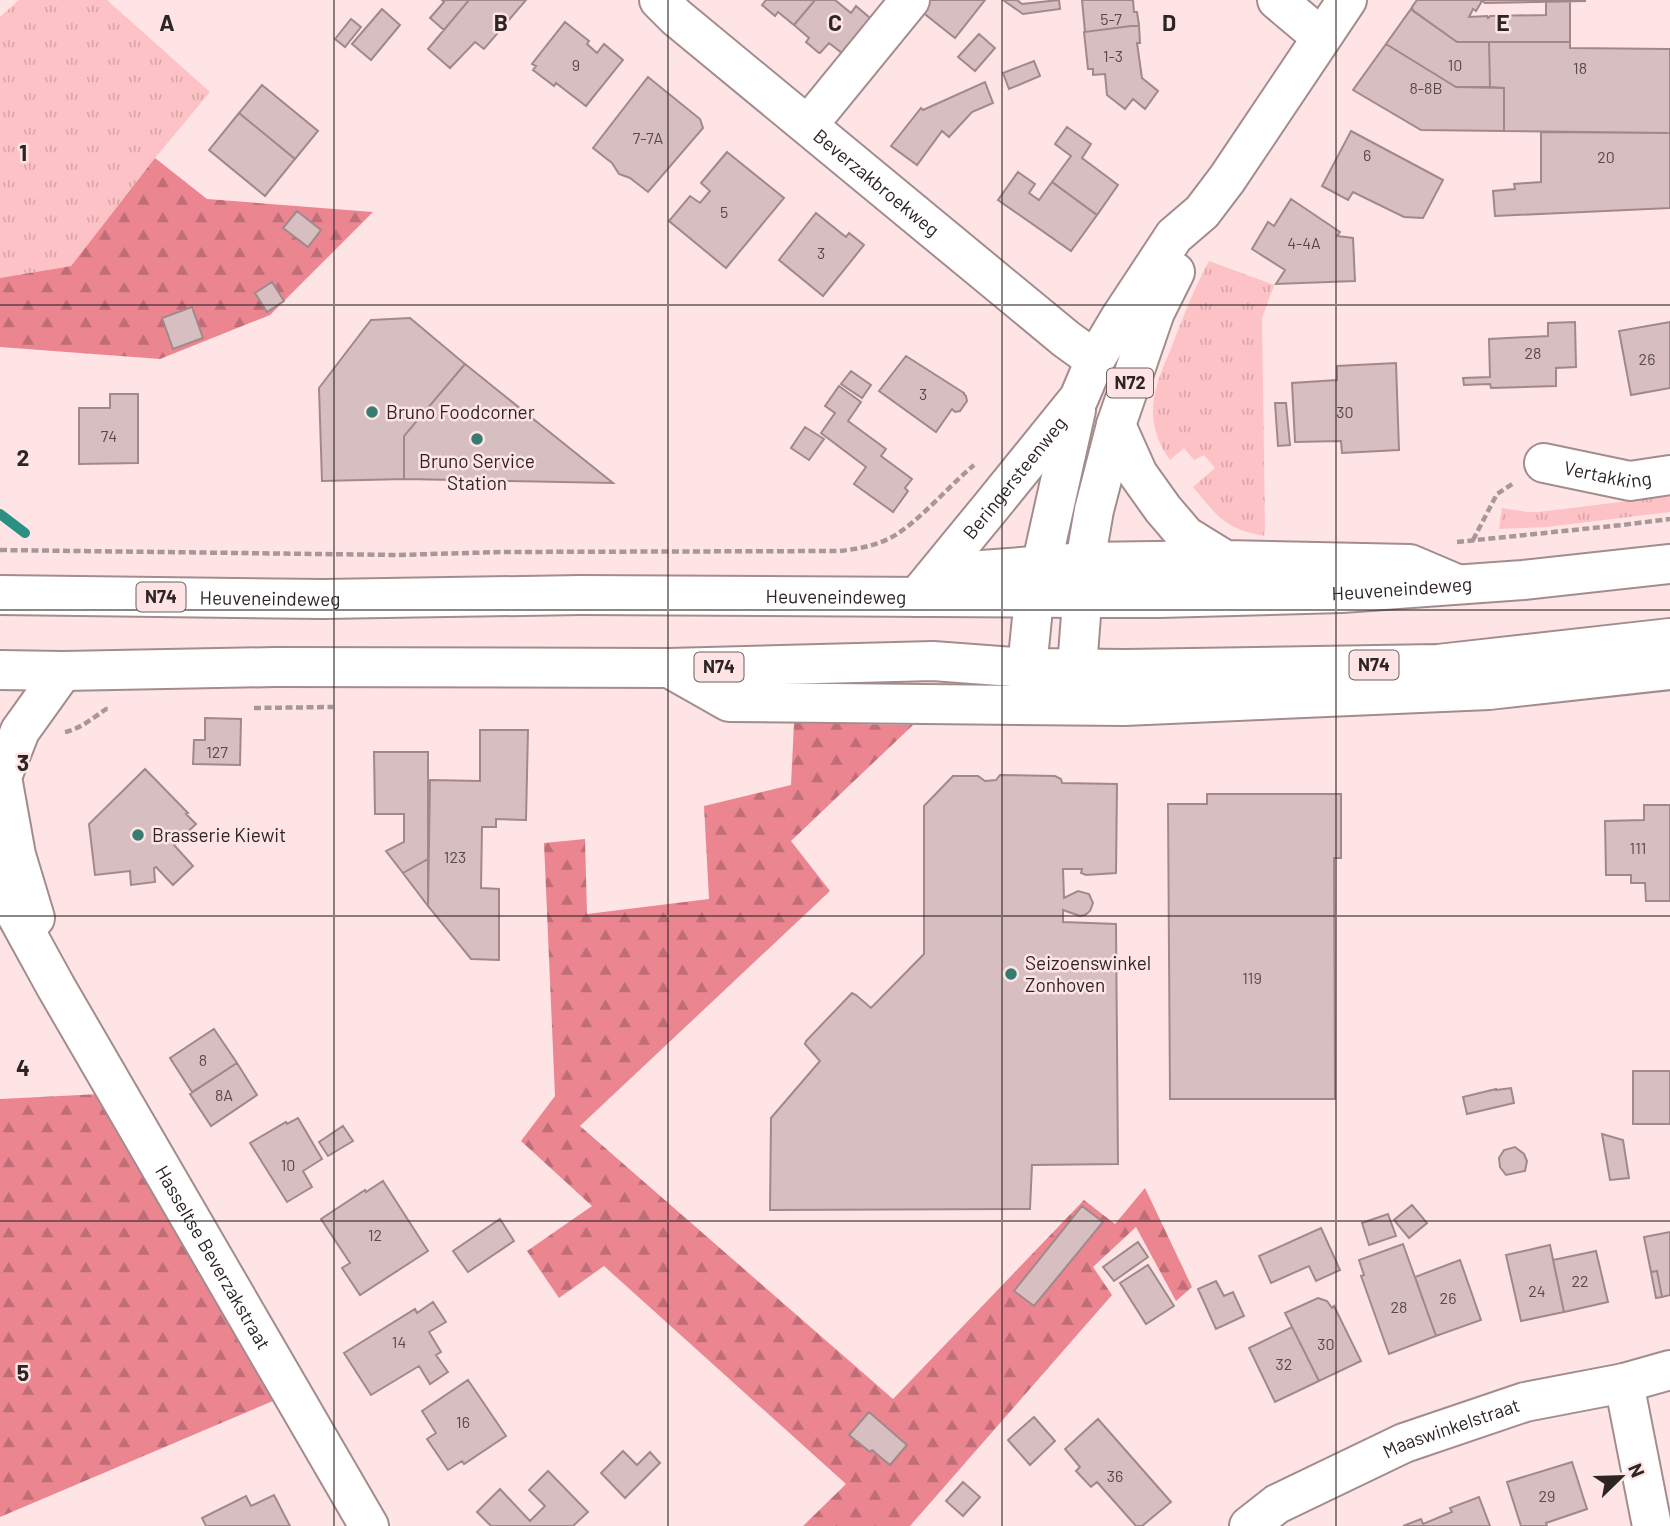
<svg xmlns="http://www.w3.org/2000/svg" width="1670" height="1526" viewBox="0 0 1670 1526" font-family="Barlow,sans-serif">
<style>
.grass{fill:url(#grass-tufts)}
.forest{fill:url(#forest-firs)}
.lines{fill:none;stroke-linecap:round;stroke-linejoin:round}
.stream{stroke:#2a9082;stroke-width:10}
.building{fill:#d7bec0;stroke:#a1898b;stroke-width:2}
.minor-casing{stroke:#a38c8d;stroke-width:42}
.major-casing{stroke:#a38c8d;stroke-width:42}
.highway-casing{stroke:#a38c8d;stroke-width:42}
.path{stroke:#a99697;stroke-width:4.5;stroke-dasharray:7 3.5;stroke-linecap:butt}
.minor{stroke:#fff;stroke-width:38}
.major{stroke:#fff;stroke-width:38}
.highway{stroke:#fff;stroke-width:38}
.grid{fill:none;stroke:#2d2424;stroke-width:2;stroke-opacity:0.55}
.poi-dot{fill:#377c71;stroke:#fee4e5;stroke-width:2.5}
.labels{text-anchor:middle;stroke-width:5;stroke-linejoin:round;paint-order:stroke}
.number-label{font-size:16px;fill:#584a4b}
.shield{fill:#fee4e5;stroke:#6c5e5e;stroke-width:2}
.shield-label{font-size:18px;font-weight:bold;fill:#2d2424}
.street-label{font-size:19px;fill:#2d2424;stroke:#fee4e5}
.poi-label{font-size:19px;fill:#2d2424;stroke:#fee4e5;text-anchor:start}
.grid-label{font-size:23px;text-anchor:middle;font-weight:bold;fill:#2d2424;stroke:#fee4e5;stroke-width:5;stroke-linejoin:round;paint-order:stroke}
</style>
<defs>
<pattern id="grass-tufts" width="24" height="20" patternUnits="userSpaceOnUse" patternTransform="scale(1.75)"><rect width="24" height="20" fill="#fdc2c6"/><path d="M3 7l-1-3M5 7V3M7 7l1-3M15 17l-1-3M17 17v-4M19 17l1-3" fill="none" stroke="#d9a7aa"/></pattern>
<pattern id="forest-firs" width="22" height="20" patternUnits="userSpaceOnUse" patternTransform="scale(1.75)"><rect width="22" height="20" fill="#eb8691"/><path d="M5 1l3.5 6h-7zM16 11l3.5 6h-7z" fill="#bf6d76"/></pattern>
</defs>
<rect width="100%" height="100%" fill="#fee4e5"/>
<path class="grass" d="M19,0h88l103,92 -55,66 -84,108 -71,12v-261z
M1209,261l65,24 -12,33 3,210 -1,8c-39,-7 -47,-20 -71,-49l22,-19 -11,-13 -10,5 -10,-12 -14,12c-10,-14 -16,-28 -17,-45 -1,-25 10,-47 19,-69 11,-29 22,-57 37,-85z
M1670,496v16l-124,15 -47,2 3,-21 25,4h11z"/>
<path class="forest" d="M155,158l52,41 166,13 -103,103 -110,44 -160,-12v-69l71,-12z
M794,723l119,2 -122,116 39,50 -250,235 313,273 191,-199 31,24 30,-36 47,99 -16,14 -40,-74 -43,40 19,28 -202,231h-107l43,-42 -242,-218 -45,32 -32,-47 65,-45 -71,-65 34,-45 -11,-253 41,-4 2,75 122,-15 -5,-93 87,-21z
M100,1094l180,304 -280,119v-418z"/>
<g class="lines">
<path class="stream" d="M0,514l25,19"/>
</g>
<path class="building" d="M442,0h27l-25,30 -14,-12 14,-16z
M469,0h57l-42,49 -9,-7 -25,26 -22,-19z
M766,0h49l-21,25 -16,-13 -3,4 -13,-11z
M815,0h20l16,13 5,-7 14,12 -28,35 -13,-10 -9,10h-1l-13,-11 3,-4 -15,-13z
M930,0h55l-30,38 -34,-27z
M1003,0h14l5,4 37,-4 1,9 -37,5z
M1082,0h51l1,12h3l2,13 -54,7z
M1417,0h63l2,1 -6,10 -3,-2 -4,8 18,-1 1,2 2,-2 56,-1v-13l24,-1v41h-113l-44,-31 -1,-4z
M1481,0h104v1l-100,2z
M382,9l18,16 -29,35 -19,-16z
M1411,9l46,33h32l1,45h-34l-70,-43z
M351,19l10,8 -16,20 -10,-8z
M565,22l24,19 -2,3 10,9 7,-9 19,16 -37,46 -30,-23 -2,3 -21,-16 3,-4 -4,-2z
M1139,25l1,18h-3l5,35 16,13 -13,18 -12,-10 -8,10 -18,-14 -2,-21 -12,1v-6h-5l-4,-37z
M979,34l16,14 -20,23 -17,-14z
M1489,42h81v6l100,1v84l-166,-2v-43l-14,-1z
M1386,44l70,43 48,1v43l-83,-1 -68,-40z
M1034,61l6,15 -31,13 -6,-16z
M648,77l52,42 3,9 -55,64 -18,-14 -11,-4 -7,-11 -19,-15z
M985,82l8,21 -21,9 -23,25 -7,-6 -25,34 -26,-19 30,-38 2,2z
M262,85l56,46 -23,28 -56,-46z
M239,113l56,46 -30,37 -56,-46z
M1067,127l24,17 -9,14 36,27 -21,30 -45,-33 19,-26 -16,-12z
M1351,131l92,49 -20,38 -19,-1 -51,-25 -5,8 -26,-14z
M1541,132l129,1v75l-175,8 -2,-25 22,-2 -1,-5 27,-2z
M727,152l57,46 -58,70 -57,-47 21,-25 10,7 10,-12 -9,-8z
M1018,172l17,12 -6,9 10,7 13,-18 45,33 -26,36 -73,-51z
M1291,199l49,33 -3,4 16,2 2,43 -79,3 9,-14 -33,-21 16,-27 6,4z
M297,211l24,19 -13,17 -25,-19z
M816,213l30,24 3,-4 15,12 -41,51 -44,-36z
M272,282l12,19 -17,11 -12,-19z
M192,307l11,31 -30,11 -11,-31z
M410,318l55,46 -61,72v43l-82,2 -3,-93 52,-68z
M1575,322l1,45 -20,1v18l-65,2 -1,-4 -26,1 -1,-7 27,-1 -1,-38 59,-3v-13z
M1670,322v66l-39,7 -12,-64z
M906,356l58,37v1l2,2 1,5 -7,10 -5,1 -3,-3 -16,23 -57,-41z
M1396,363l3,87 -57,3 -1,-12 -46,1 -3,-59 45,-3v-14z
M465,364l72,58 76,61 -209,-4v-43z
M851,371l20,14 -9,13 -21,-14z
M839,386l22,16 -13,19 38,28 -5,7 31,23 -7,9 3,3 -15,21 -39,-28 12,-17 -45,-34 14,-20 -10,-7z
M110,394h28v69l-59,1v-56h31z
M1275,403h11l4,42 -12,1z
M805,427l19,12 -15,21 -18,-12z
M205,718l36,1 -1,46 -47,-1 1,-24h11z
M480,730h48l-2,90 -30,-1v8h-14l-1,61 18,1v71l-28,-1 -43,-53 2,-126 50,1z
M374,752h54v107l-25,14 -17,-22 18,-9v-28h-29z
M145,769l43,44 -2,1 10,10 -22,21 19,21 -20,19 -17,-18 -2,1 1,14 -24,3 -1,-14 -35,4 -6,-51z
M1000,775l55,1 6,3 1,4 55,1 -1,89 -30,2 -5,-2 1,-4h-19l1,29 14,-7 11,3 4,9 -3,8 -5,4 -5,1 -17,-6v12l53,2 2,240 -86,1 -2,44 -260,1 1,-92 49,-57 -15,-17 1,-3 46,-48 4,2 15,13 53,-54v-148l29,-30h25l7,5 11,-1z
M1207,794h134v64h-7l1,241h-165l-2,-295h39z
M1644,805h26v96h-24l-1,-18h-14v-8h-25l-1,-54 39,-1z
M428,859v47l-25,-33z
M214,1029l23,34 -45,29 -22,-34z
M237,1063l20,32 -46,31 -21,-32z
M1633,1071h37v53h-37z
M1511,1088l3,15 -47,11 -4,-17 33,-8v1z
M298,1118l24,41 -19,12 9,16 -25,15 -37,-59 36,-21 1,2z
M343,1126l10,15 -25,15 -9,-14z
M1602,1134l21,6 6,38 -19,2z
M1515,1147l9,7 3,7 -2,10 -19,4 -6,-8 -1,-9 5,-8z
M383,1181l45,70 -68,44 -18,-27 8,-5 -29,-44 44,-29 1,2z
M1412,1205l15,18 -18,15 -15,-18z
M1082,1206l21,16 -69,84 -20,-15z
M1388,1214l8,22 -27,9 -7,-22z
M500,1219l14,22 -46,31 -15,-21z
M1321,1228l19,42 -24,11 -7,-15 -38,17 -12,-27z
M1670,1232v63l-8,2 -5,-26 -6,1 -7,-35z
M1138,1242l10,15 -34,24 -11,-14z
M1403,1244l33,92 -47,18 -28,-78 3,-1 -5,-15z
M1550,1245l14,67 -43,9 -15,-66z
M1596,1251l12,51 -44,10 -11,-52z
M1460,1260l21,60 -45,16 -21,-59z
M1148,1265l26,41 -28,18 -26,-41z
M1657,1271l5,26 -6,1 -5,-26z
M1216,1281l8,15 9,-4 11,24 -28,13 -18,-40z
M1318,1298l9,3 5,7 2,-2 27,55 -42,20 -34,-68z
M433,1302l13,20 -17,10 12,20 -5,3 12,17 -18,12 -11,-18 -48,29 -27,-42 71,-44 2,4z
M1292,1327l27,54 -44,21 -26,-54z
M468,1380l38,56 -42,28 -2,-3 -14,9 -21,-31 9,-6 -14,-22z
M869,1412l38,33 -17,20 -18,-15 -2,2 -21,-17z
M1034,1417l21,24 -25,24 -22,-25z
M1098,1419l73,83 -29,24h-6l-39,-44 -6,5 -15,-16 4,-4 -15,-18z
M623,1451l14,14 13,-13 10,11 -35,35 -24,-25z
M1572,1462l15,47 -41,14 1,3h-26l-14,-44z
M548,1471l40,41 -15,14h-82l-14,-14 23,-23 30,32 15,-15 -16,-16z
M963,1482l17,15 -17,19 -17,-15z
M274,1495l16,31h-84l-4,-8 44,-22 5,10z
M1479,1497l11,29h-87l18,-7 2,5 29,-12 -2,-4z"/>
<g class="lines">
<defs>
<g id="minor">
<path id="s1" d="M659,0l17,17 390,322 29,21"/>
<path d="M1277,0l44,37"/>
<path d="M808,125l102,-125"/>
<path id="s2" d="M1544,463l86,18 40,-6"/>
<path d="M917,597l65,-27 103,-8 140,-2"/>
<path d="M669,668l60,34 395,4 365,-16 181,-20"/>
<path id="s3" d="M0,885l56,102 313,539"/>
<path d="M35,918l-19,-63 -14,-78 18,-46 43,-60"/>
<path d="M1624,1383l28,143"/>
<path id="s4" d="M1249,1526l28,-22 127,-61 121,-41 99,-19 46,-13"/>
</g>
<g id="major">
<path d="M1116,425l22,49 25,35 23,27 39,24 185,4 47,20"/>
<path id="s5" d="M0,595l323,4 258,-4 501,3"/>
<path id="s6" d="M917,597l73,-89 89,-110 16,-38 25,-42 54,-82 28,-24 25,-33 120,-179"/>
<path d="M1027,668l7,-70 42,-188"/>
<path d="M1077,668l8,-106 9,-52 22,-85 39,-113 20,-40"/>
<path d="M0,670l63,1 211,-4 395,1 264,-7 94,7 99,1 312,-5 232,-26"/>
</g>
<g id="highway">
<path id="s7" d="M1082,598h77l183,-5 181,-13 147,-16"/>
</g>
</defs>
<use href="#minor" class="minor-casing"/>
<use href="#major" class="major-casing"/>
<use href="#highway" class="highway-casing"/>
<path class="path" d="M1473,540l24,-46 17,-11
M1457,542l165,-17 48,-6
M0,550l398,5 105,-3 336,-1c20,-2 41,-6 58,-17 26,-17 52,-48 77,-69
M254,708l79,-1
M65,732c15,-3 28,-14 41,-23h3"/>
<use href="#minor" class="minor"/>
<use href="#major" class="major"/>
<use href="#highway" class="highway"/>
</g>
<path class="grid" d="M334,0v1526M668,0v1526M1002,0v1526M1336,0v1526M0,305h1670M0,610h1670M0,916h1670M0,1221h1670"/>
<g class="poi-dot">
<circle cx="372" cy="412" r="7"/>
<circle cx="477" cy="439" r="7"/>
<circle cx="138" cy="835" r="7"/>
<circle cx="1011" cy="974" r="7"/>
</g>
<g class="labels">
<g class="number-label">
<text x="1111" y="25">5-7</text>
<text x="1113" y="62">1-3</text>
<text x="576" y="71">9</text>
<text x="1455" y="71">10</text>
<text x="1580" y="74">18</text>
<text x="1426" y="94">8-8B</text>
<text x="648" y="144">7-7A</text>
<text x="1367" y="161">6</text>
<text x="1606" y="163">20</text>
<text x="724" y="218">5</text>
<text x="1304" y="249">4-4A</text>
<text x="821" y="259">3</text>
<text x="1533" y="359">28</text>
<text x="1647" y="365">26</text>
<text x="923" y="400">3</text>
<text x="1345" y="418">30</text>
<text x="109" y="442">74</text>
<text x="217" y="758">127</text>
<text x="1638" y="854">111</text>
<text x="455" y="863">123</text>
<text x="1252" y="984">119</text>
<text x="203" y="1066">8</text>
<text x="224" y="1101">8A</text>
<text x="288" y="1171">10</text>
<text x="375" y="1241">12</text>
<text x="1580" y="1287">22</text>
<text x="1537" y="1297">24</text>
<text x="1448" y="1304">26</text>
<text x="1399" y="1313">28</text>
<text x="399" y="1348">14</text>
<text x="1326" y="1350">30</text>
<text x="1284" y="1370">32</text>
<text x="463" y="1428">16</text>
<text x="1115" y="1482">36</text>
<text x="1547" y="1502">29</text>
</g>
<g class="shield">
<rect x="1107" y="368.5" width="46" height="29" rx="5"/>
<rect x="136.5" y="582.5" width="49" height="29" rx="5"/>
<rect x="1349.5" y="650.5" width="49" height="29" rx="5"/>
<rect x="694.5" y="652.5" width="49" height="29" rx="5"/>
</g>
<g class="shield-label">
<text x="1130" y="389">N72</text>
<text x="161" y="603">N74</text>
<text x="1374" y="671">N74</text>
<text x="719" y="673">N74</text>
</g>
<g class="street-label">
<text dy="7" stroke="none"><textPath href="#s1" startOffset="284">Beverzakbroekweg</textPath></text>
<text dy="7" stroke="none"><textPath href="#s2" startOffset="65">Vertakking</textPath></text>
<text dy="7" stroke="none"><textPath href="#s6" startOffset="154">Beringersteenweg</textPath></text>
<text dy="7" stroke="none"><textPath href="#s7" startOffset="320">Heuveneindeweg</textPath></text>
<text dy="7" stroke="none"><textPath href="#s5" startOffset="836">Heuveneindeweg</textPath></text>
<text dy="7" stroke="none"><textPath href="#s5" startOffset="270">Heuveneindeweg</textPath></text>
<text dy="7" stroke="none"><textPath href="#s3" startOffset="429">Hasseltse Beverzakstraat</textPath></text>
<text dy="7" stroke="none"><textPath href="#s4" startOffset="226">Maaswinkelstraat</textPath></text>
</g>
<g class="poi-label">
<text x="386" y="419">Bruno Foodcorner</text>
<text x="477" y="468" text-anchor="middle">Bruno Service<tspan x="477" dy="22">Station</tspan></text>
<text x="152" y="842">Brasserie Kiewit</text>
<text x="1025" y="970">Seizoenswinkel<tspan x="1025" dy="22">Zonhoven</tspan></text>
</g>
</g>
<g class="grid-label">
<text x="167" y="31">A</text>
<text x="501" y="31">B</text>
<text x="835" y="31">C</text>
<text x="1169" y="31">D</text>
<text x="1503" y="31">E</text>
<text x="23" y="161">1</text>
<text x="23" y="466">2</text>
<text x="23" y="771">3</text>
<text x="23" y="1076">4</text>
<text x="23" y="1381">5</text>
</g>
<g transform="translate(1621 1477) rotate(67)" stroke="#fee4e5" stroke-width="5" paint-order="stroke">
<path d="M0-5L12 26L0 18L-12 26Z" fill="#2d2424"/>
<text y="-10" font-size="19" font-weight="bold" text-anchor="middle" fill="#2d2424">N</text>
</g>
</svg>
